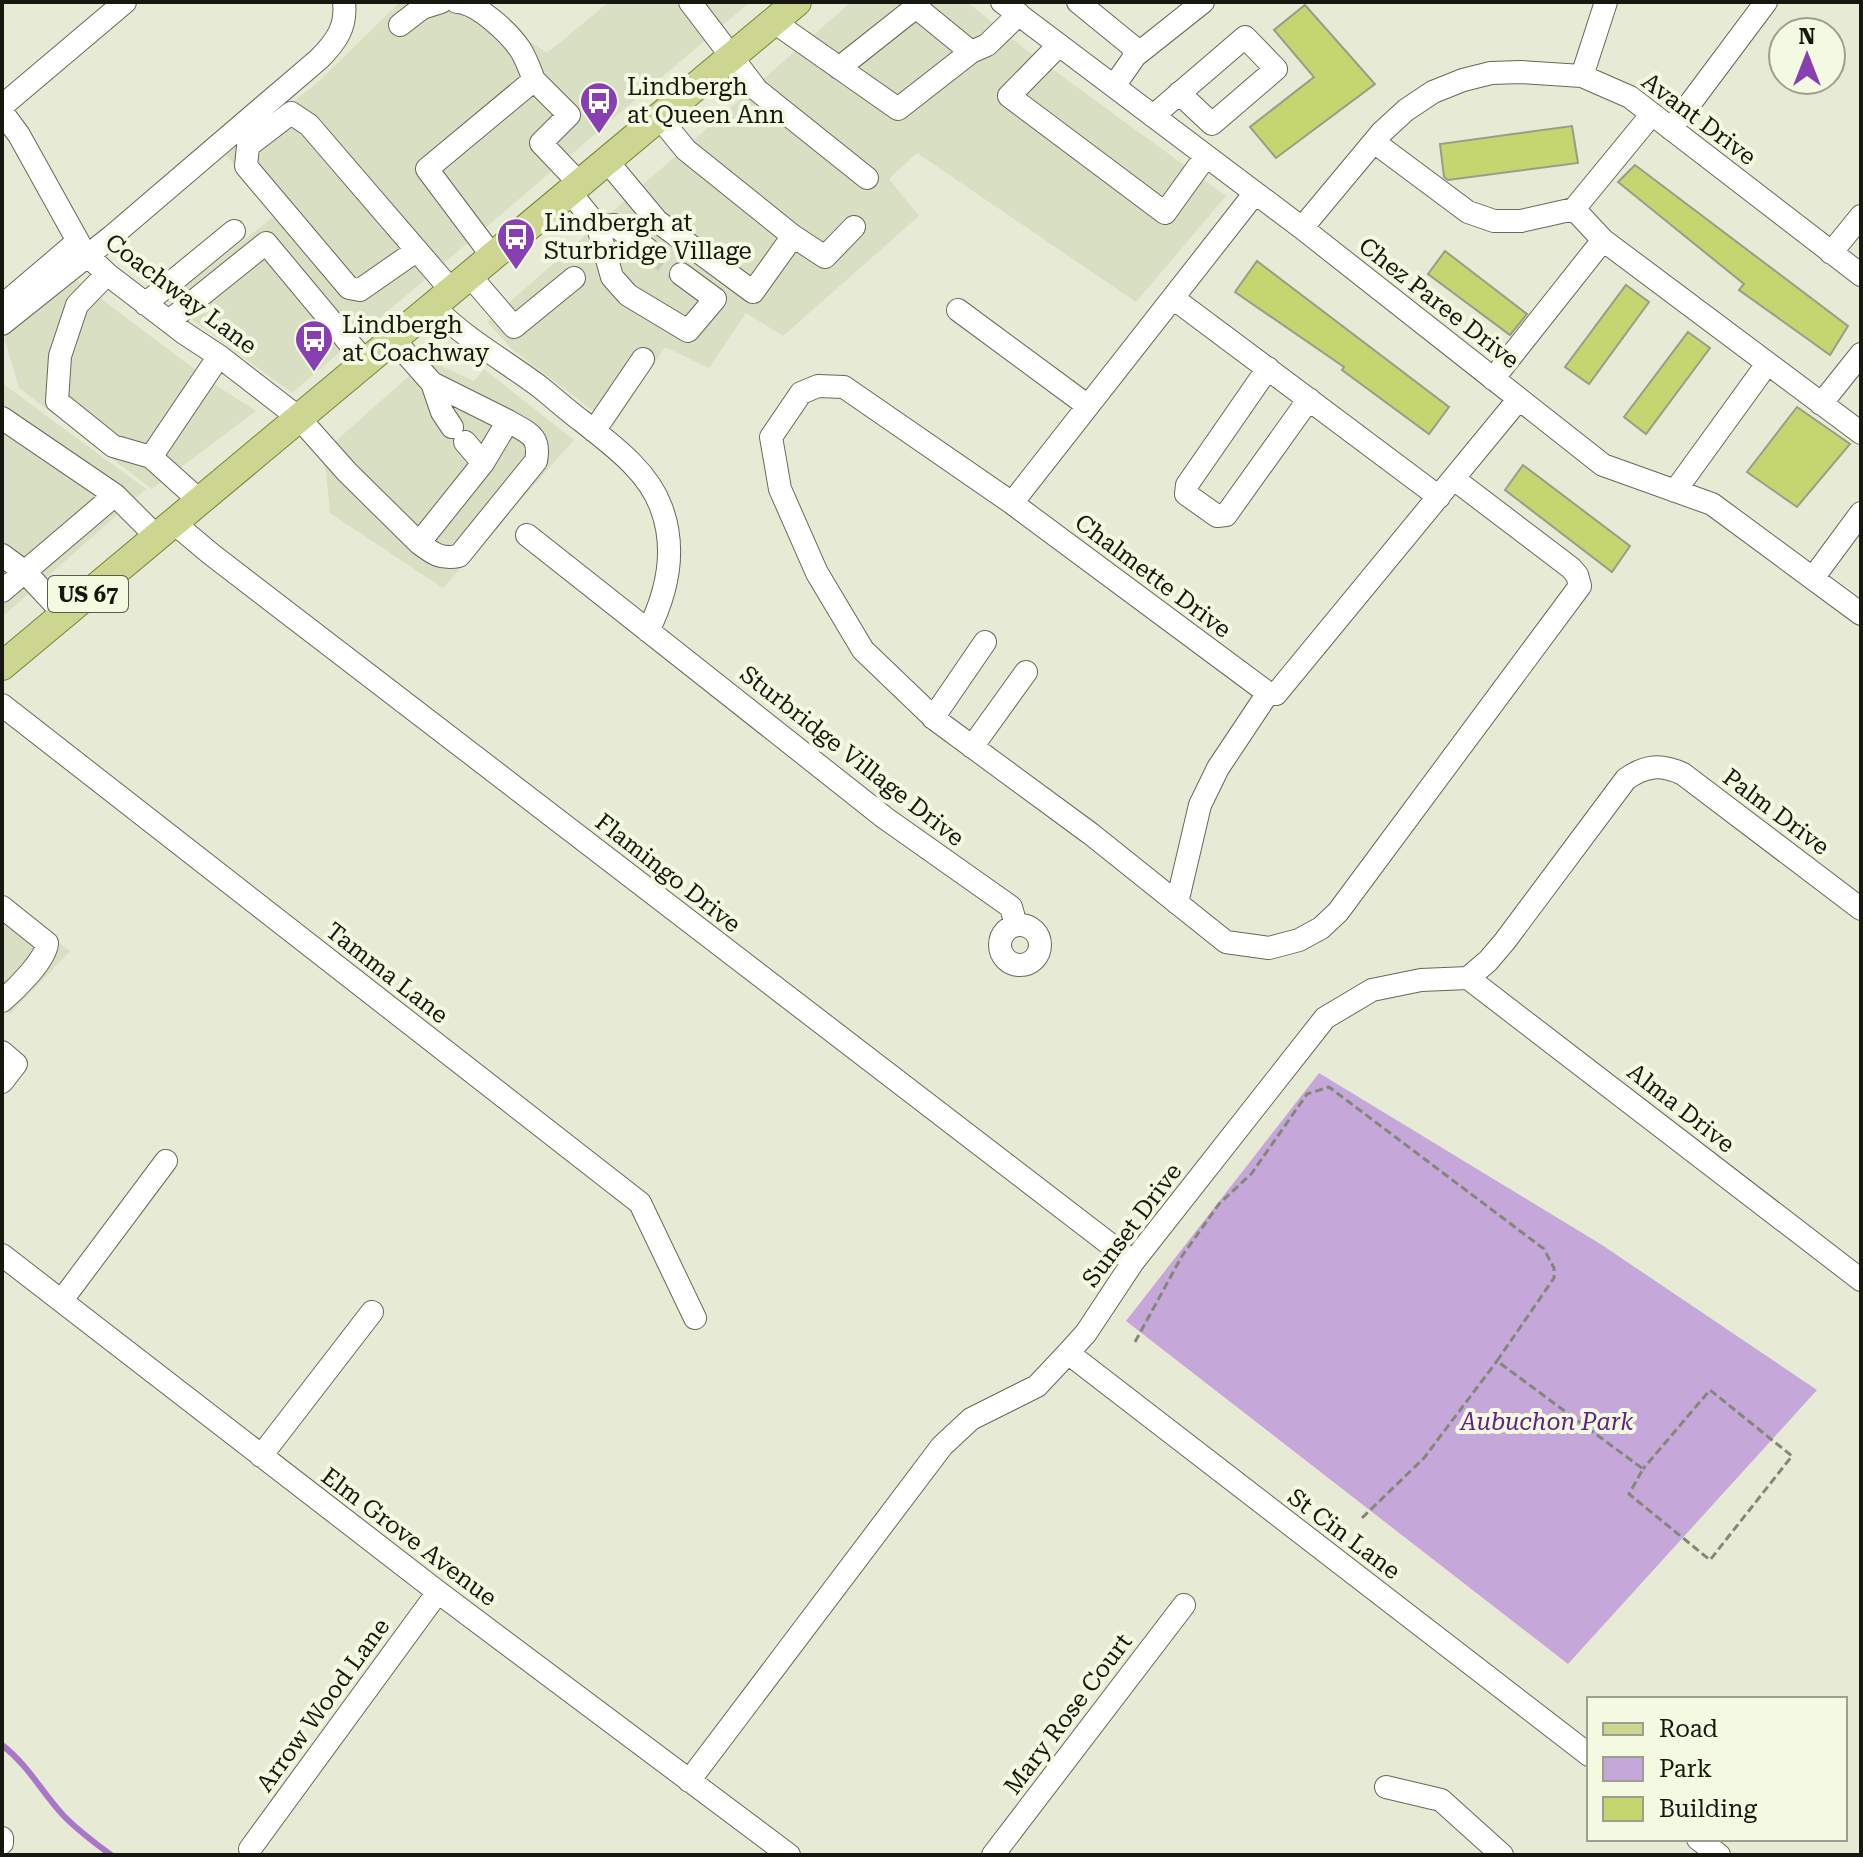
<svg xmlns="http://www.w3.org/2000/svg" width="1863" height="1857" viewBox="0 0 1863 1857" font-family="'Roboto Serif',serif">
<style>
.built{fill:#d9dfc2}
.green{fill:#c6a7da}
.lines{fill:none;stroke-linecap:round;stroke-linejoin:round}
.stream{stroke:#a977c8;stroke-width:6}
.building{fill:#c5d671;stroke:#989d88;stroke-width:2}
.minor-tunnel{stroke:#c8cbb7;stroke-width:22;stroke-dasharray:22 11;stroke-linecap:butt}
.minor-casing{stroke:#656956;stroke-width:24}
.major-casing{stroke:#768133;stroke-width:30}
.path{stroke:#848778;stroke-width:3;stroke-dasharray:8 4;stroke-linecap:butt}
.minor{stroke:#fff;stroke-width:22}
.major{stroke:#ccd690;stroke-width:28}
.labels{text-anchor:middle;stroke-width:8;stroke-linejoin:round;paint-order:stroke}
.shield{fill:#f4f9e2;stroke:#595c4f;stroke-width:2}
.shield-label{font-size:22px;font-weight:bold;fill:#161810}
.poi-label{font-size:24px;fill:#161810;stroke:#f4f9e2;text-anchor:start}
.street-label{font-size:24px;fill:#161810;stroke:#f4f9e2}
.park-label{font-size:24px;font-style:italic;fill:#612282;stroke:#f4f9e2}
</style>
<rect width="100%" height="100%" fill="#e7ebd5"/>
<path class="built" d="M400,2h70l77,51 62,-51h141l-458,391 -125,-92 110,-87 -52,-60 91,-70z
M851,2h116l58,47 201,147 -90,106 -219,-149 -28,26 30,37 -136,120 -37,-23 -37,55 -44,-21 -52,79 -100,-76 -26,-28z
M76,280l141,106 39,25 -104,78 -133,-101 -15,-50z
M427,360l47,21 10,-12 90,71 -131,148 -113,-75 -4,-41 -6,-17z
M2,383l144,106 -144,128z
M2,901l68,50 -60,63 -8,-6z"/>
<path class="green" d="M1319,1073l283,172 215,145 -249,274 -442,-343z"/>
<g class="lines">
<path class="stream" d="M2,1745c26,20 39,46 61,70 14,15 32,28 48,40"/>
</g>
<path class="building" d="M1305,5l70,79 -99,74 -26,-31 64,-50 -40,-47z
M1572,126l6,37 -130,17 -4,-3 -4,-33z
M1635,165l213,161 -18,29 -91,-65 5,-6 -126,-102z
M1445,251l82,63 -17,21 -82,-61z
M1257,261l192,146 -20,27 -87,-64 2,-3 -109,-75z
M1626,285l23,17 -60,82 -24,-17z
M1688,332l22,16 -64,86 -22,-17z
M1797,407l53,37 -53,63 -50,-35z
M1523,465l107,81 -18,26 -107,-82z"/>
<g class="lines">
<path class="minor-tunnel" d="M647,249l34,25"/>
<defs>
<path id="minor" d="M457,2c21,1 52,31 63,47 6,9 10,21 14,31
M690,2l67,88 110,88
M1002,2l300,226 301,237 109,39 149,110
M1078,2l54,44 3,10 -21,30
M774,22l124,87 73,-57 16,-7 32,-31
M400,25l22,-17 19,-6
M1059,45l-50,51 156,117 41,-57
M1135,56l68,-54
M839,68l77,-61 55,45
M1582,76l24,-74
M2,106l123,-104
M2,112l17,23 65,117 23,22 77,59 35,23 80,62 48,54 72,71 64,-80 25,-42 -76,-38 -38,-43
M1153,116l92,-79 31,32 -64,55 -33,-31
M1671,129l95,-127
M1374,142l94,70 26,9h27l53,-12 78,-95
M607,161l50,60 96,71 40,-56 -107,-86 -27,-33
M570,192l28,35 14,50 16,18 60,36 27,-32 -34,-25
M1255,193l-243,310 256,190 8,1 242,-294
M1574,209l29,31 258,193
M598,227l16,-2 33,24
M1302,228l80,-96 24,-22 27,-18 30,-12 28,-7 30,-1 61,4 48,21 231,178
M793,236l32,21 29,-30
M416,251l-56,39 -11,-2 -103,-122 2,-20 43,-33 18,12 142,165
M1831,253l30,-37
M493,257l-66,-88 107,-89 35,35 -28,28 38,40
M107,274l-30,31 -17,51 -3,45 56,45 38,11 49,44
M470,276l44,51 60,-49
M1173,298l266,199
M145,304l89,-73
M3,305l74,-63
M433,306c32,33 71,54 107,81 15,12 28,24 43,35 29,23 65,49 78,85 16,42 6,86 -13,124
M958,310l130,96
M169,321l97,-78 100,120
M2,324l109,-87 208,-178c17,-17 28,-32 25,-57
M1268,368l-81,117 -1,9 31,22 9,-1 83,-116
M1493,379l110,-139
M432,383l10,29 10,15
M1821,404l40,-50
M2,418l113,77
M594,431l49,-72
M465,442l18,21
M151,457l68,-101
M1675,491l92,-127
M1012,503l-168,-116 -26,-1 -17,7 -30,44 9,52 37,84 46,77 73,70 155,114 135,108 43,6 30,-8 22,-12 17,-16 242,-326 -3,-11 -6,-7 -117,-89
M174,523l37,31 922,708
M527,535l358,283 126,89 5,18
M419,543c13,10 22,17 40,13l77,-95c5,-26 -8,-28 -28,-40
M2,555l23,17 39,42
M1813,578l48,-65
M2,591l113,-96 42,42
M2,705l638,498 55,115
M933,718l52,-76
M972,747l54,-75
M1177,903l23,-98 18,-37 50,-75
M2,907l45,36c-1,17 -32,47 -45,58
M1000 945a20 20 0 1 1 40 0a20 20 0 1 1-40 0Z
M1468,978l393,302
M2,1052l14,12 -14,18
M2,1255l436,337 351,263
M62,1300l104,-139
M1068,1353l521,402
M261,1456l111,-144
M689,1781l253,-335 29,-27 66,-33 31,-33 18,-20 47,-71 192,-244 47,-28 49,-10 47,-2 20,-17 17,-20 121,-162c20,-14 35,-15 57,-5l178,135
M1386,1787l55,13 61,55
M2,1838v5
M1698,1839l21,16
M250,1849l188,-257
M993,1855l191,-250"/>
<path id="major" d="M2,666l795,-664"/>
</defs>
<use href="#minor" class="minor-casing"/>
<use href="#major" class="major-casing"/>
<path class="path" d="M1135,1342l47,-86 37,-52 33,-31 55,-79 22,-7 215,162 10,19v10l-57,83 146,108 -14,25 81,66 82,-104 -82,-66 -67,79
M1362,1518l62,-60 73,-97"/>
<use href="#minor" class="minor"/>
<use href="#major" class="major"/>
</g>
<defs>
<symbol id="bus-pin" viewBox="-11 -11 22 30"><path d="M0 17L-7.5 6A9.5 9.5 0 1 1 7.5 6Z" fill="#883fb1" stroke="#f4f9e2"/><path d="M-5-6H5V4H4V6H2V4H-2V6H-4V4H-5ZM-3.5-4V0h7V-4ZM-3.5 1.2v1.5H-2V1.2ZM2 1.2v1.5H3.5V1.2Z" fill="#fff"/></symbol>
</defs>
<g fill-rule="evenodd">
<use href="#bus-pin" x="577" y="79" width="44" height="60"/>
<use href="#bus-pin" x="494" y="215" width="44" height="60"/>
<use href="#bus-pin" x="292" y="317" width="44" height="60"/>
</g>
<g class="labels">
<rect class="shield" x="48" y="576" width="80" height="36" rx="6"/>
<g class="shield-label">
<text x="88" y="602">US 67</text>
</g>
<g class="poi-label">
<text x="627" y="95">Lindbergh<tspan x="627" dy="28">at Queen Ann</tspan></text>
<text x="544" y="231">Lindbergh at<tspan x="544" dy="28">Sturbridge Village</tspan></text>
<text x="342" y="333">Lindbergh<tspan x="342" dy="28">at Coachway</tspan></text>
</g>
<g class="street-label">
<text transform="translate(1699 119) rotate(37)" y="8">Avant Drive</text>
<text transform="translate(181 294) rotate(37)" y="8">Coachway Lane</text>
<text transform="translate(1439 303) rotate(38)" y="8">Chez Paree Drive</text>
<text transform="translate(1153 576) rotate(37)" y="8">Chalmette Drive</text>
<text transform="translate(852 756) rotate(38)" y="8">Sturbridge Village Drive</text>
<text transform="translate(1776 812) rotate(37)" y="8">Palm Drive</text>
<text transform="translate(668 873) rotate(38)" y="8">Flamingo Drive</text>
<text transform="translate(387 973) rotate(38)" y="8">Tamma Lane</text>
<text transform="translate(1681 1108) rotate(38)" y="8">Alma Drive</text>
<text transform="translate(1132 1225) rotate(-53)" y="8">Sunset Drive</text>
<text transform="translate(1344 1534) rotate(37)" y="8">St Cin Lane</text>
<text transform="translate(409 1537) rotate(37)" y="8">Elm Grove Avenue</text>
<text transform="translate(323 1705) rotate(-54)" y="8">Arrow Wood Lane</text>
<text transform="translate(1068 1714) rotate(-53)" y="8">Mary Rose Court</text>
</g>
<g class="park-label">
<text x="1547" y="1430">Aubuchon Park</text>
</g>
</g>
<rect width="1863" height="1857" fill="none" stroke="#161810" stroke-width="8"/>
<rect x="1587" y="1697" width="260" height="144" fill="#f4f9e2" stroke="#9b9f8e" stroke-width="2"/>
<rect x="1603" y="1723" width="40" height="12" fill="#ccd690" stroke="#9b9f8e" stroke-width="2"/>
<text x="1659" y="1737" font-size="24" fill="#161810">Road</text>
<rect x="1603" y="1757" width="40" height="24" fill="#c6a7da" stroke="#9b9f8e" stroke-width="2"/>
<text x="1659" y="1777" font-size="24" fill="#161810">Park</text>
<rect x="1603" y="1797" width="40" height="24" fill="#c5d671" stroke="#9b9f8e" stroke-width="2"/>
<text x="1659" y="1817" font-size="24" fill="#161810">Building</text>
<g transform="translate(1807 56)"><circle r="38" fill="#f4f9e2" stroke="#9b9f8e" stroke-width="2"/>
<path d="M0-6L14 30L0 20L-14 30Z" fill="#883fb1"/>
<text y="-12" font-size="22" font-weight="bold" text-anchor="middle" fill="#161810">N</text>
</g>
</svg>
